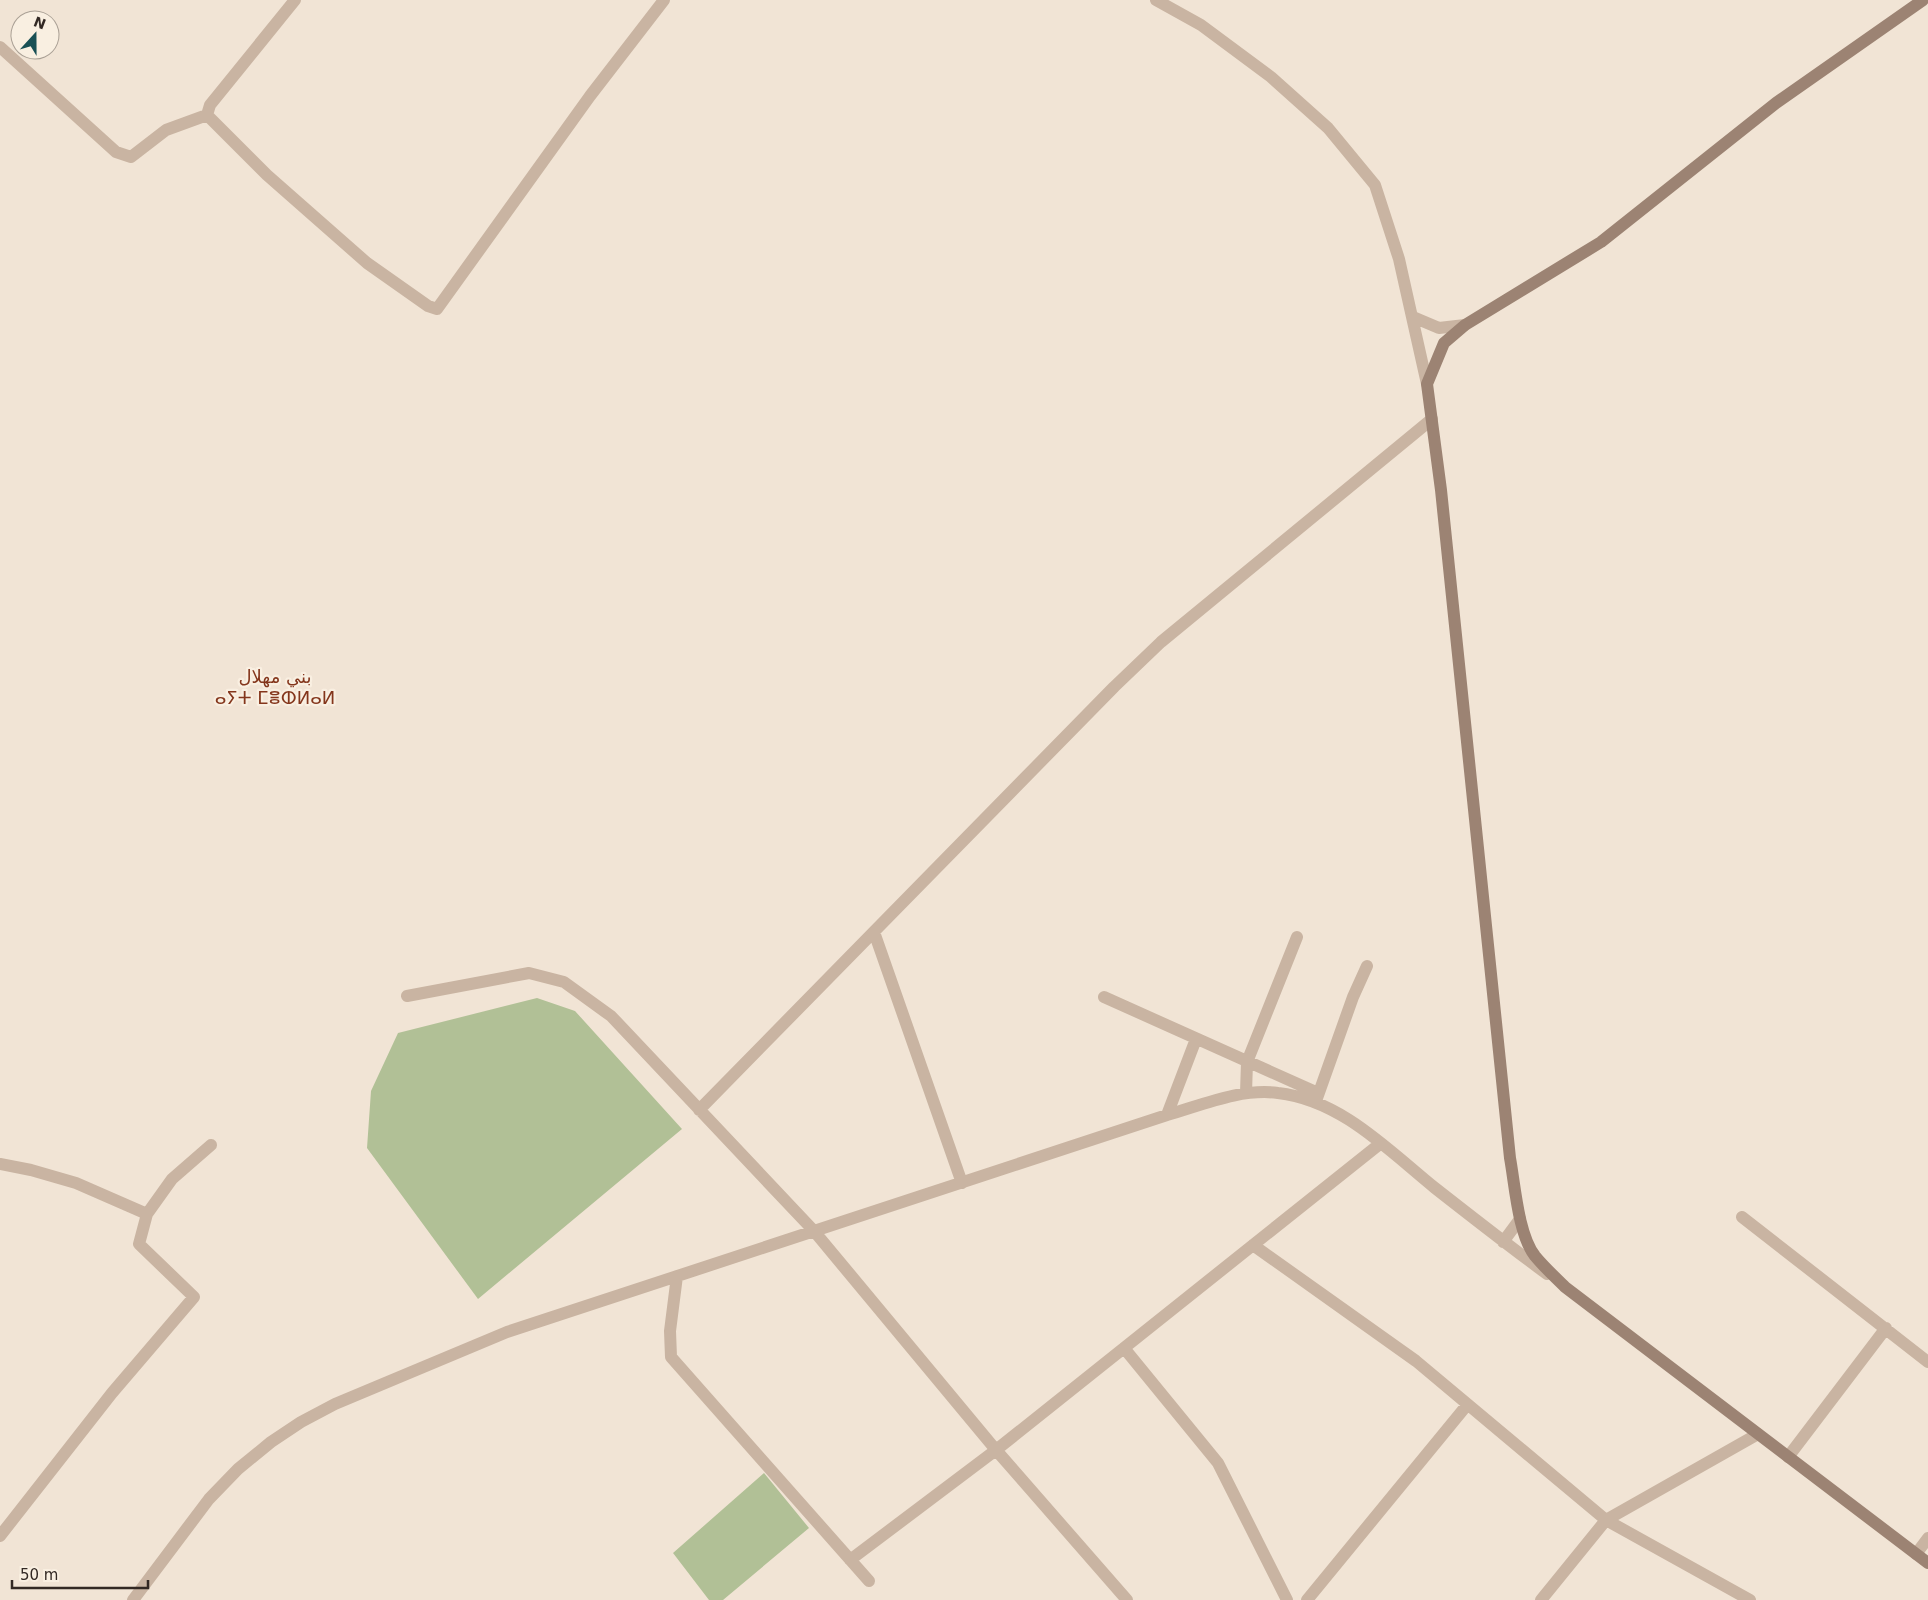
<svg xmlns="http://www.w3.org/2000/svg" width="1928" height="1600" viewBox="0 0 1928 1600" font-family="'DejaVu Sans',Vazirmatn,'Noto Sans Tifinagh',sans-serif">
<style>
.green{fill:#b1c096}
.lines{fill:none;stroke-linecap:round;stroke-linejoin:round}
.street{stroke:#c9b4a2;stroke-width:12}
.secondary{stroke:#9c8373;stroke-width:12}
.labels{text-anchor:middle;stroke-width:4.5;stroke-linejoin:round;paint-order:stroke}
.quarter-label{font-size:18px;fill:#84361c;stroke:#f9efe1}
</style>
<rect width="100%" height="100%" fill="#f1e4d5"/>
<path class="green" d="M537,998l38,13 107,118 -204,170 -111,-151 4,-57 27,-58z
M764,1473l45,55 -86,72h-14l-36,-47z"/>
<g class="lines">
<path class="street" d="M295,0l-85,105 -3,10 60,60 100,88 61,43 9,3 153,-213 74,-96
M1156,0l45,25 70,52 57,51 47,57 24,74 28,125
M0,47l116,105 15,5 35,-27 41,-15
M1413,317l26,11 26,-3
M874,932l88,251
M407,996l122,-23 35,9 47,34 203,215 182,219 131,150
M1104,997l214,96
M1246,1093l1,-31 50,-125
M1316,1101l37,-104 14,-31
M699,1110l415,-423 47,-45 271,-223
M1167,1115l29,-76
M0,1164l31,6 45,13 71,31
M1742,1217l186,145
M1503,1242l17,-23
M1253,1245l163,116 190,159 144,80
M677,1276l-7,55 1,26 198,224
M1124,1348l94,115 69,137
M1788,1457l98,-129
M0,1536l112,-143 82,-96 -55,-53 8,-30 25,-35 39,-34
M1916,1554l12,-16
M850,1560l146,-110 385,-307
M133,1600l76,-101 29,-30 33,-27 30,-20 34,-18 172,-72 660,-217c35,-10 74,-27 111,-22 63,7 110,57 157,95 37,29 74,58 112,86
M1307,1600l160,-195
M1541,1600l65,-80 152,-86"/>
<path class="secondary" d="M1923,0l-147,103 -175,139 -136,83 -21,18 -17,41 14,106 69,668c5,27 8,76 25,98 9,11 20,21 30,31l363,276"/>
</g>
<g class="labels">
<g class="quarter-label">
<text x="275" y="683">بني مهلال<tspan x="275" dy="21">ⴰⵢⵜ ⵎⴻⵀⵍⴰⵍ</tspan></text>
</g>
</g>
<g transform="translate(35 35) rotate(21)"><circle r="24" fill="#f9efe1" stroke="#aaa095"/>
<path d="M0-4L9 19L0 12L-9 19Z" fill="#195055"/>
<text y="-8" font-size="14" font-weight="bold" text-anchor="middle" fill="#332924">N</text>
</g>
<path d="M12 1580v8h136v-8" fill="none" stroke="#332924" stroke-width="2.5"/>
<text x="20" y="1580" font-size="15" fill="#332924" stroke="#f9efe1" stroke-width="4" paint-order="stroke">50 m</text>
</svg>
